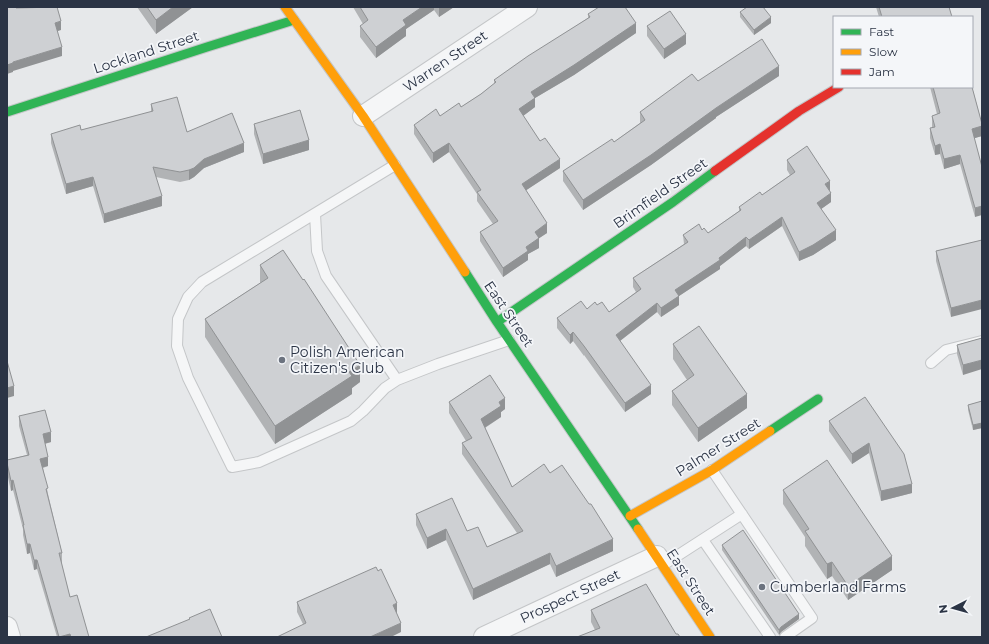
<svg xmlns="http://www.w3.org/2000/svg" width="989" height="644" viewBox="0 0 989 644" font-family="Montserrat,sans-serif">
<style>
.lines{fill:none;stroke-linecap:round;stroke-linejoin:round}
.lane-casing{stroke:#c4c6c8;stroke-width:12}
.street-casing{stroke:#c4c6c8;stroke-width:22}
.fast-casing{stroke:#c4c6c8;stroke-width:11}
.slow-casing{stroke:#c4c6c8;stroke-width:11}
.jam-casing{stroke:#c4c6c8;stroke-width:11}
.lane{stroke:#f5f6f7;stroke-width:10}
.street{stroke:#f5f6f7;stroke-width:20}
.fast{stroke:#30b455;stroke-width:9}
.slow{stroke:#ff9f0a;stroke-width:9}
.jam{stroke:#e5322d;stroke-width:9}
.wall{fill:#b1b3b5}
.shaded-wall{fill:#909294}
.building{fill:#ced0d3;stroke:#909294}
.poi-dot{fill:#6c737f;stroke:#f4f6f9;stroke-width:1.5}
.labels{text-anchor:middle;stroke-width:3.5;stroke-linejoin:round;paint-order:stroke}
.street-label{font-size:14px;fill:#2b3445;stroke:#f4f6f9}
.poi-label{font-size:14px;fill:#2b3445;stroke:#f4f6f9;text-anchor:start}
</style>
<rect width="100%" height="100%" fill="#e6e8ea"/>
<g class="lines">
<defs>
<path id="lane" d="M395,165l-193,117 -14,15 -10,22 -1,27 11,32 44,89 27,-5 92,-41 12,-10 22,-23 12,-8 41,-16 71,-24
M315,214l2,37 9,25 71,104
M931,363l15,-13 36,-9
M712,470l100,148 -27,19
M703,540l67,97
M663,565l79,-51"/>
<path id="street" d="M363,116l164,-109
M7,627l3,10
M484,637l173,-81"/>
<path id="fast" d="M7,112l200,-65 87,-27
M465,272l32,50 141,207
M497,322l176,-120 42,-31
M770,431l48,-32"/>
<path id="slow" d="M285,7l78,109 102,156
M630,516l82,-46 58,-39
M638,529l72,108"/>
<path id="jam" d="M715,171l84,-60 40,-24"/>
</defs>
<use href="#lane" class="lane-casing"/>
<use href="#street" class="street-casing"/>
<use href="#fast" class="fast-casing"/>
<use href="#slow" class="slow-casing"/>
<use href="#jam" class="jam-casing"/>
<use href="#lane" class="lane"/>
<use href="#street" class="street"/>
<use href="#fast" class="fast"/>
<use href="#slow" class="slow"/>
<use href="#jam" class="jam"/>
</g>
<path class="wall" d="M137,7h56l-37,27z
M353,7h101l-15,10 -5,-7 -28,19v7l-30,22 -16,-21v-11l3,-2z
M876,7h73l3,10h-73z
M740,12l31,11 -17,12 -14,-18z
M588,14l48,19 -62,42 -39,23v9l-12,9 17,25 20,27 -34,22 21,43 -8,5v10l-11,6v6l-25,17 -23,-36v-9l13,-8 -16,-23v-7l-28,-42 -16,11 -19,-29v-9l26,-9 21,-9 20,-13 13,-10v-4l94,-62z
M647,26l39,18 -22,15 -17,-23z
M779,76l-63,41v1l-65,47 -68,45 -20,-29v-10l51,-29 26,-19v-11l58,-31z
M930,87h42l10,37v12l-8,2 8,29 -7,50 -15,-53 -16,5 -4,-15 -5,1 -5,-17v-10h2v-12l5,-2z
M151,104l36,28 57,20 -40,16 -10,9 -5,3 -9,2 -24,-5 6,29 -58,17 -11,-37 -27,8 -15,-51v-9l30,-4 70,-18z
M254,124l55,26 -46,14 -9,-30z
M787,160l43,30 1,12 -10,7 15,31 -23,15 -14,6 -17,-35 -33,23 -3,-3 -26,20v3l-41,27v9l-18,12 -4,-5 -37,29 31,53 -26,18 -41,-57v1l-11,-15 -3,3 -13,-16v-10l40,-13 12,7 27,-20 -3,-5v-9l51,-34 -1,-9 19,-5 6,3 31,-22v-4l23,-12 28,-20 -3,-5z
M982,240l-31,77 -15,-56v-10z
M260,265l100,117 -8,6v6l-77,50 -70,-107v-18l55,-36z
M982,338l-19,37 -6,-21v-9z
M673,344l74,64 -49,34 -26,-37v-14l15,-11 -14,-21z
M982,401v27l-9,2 -5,-20v-5z
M449,402l56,7 -4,3v5l-16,11 27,59 38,-14 63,78 -57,26 -6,-13 -77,36 -27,-60 -19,9 -11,-24v-11l51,17 20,16 30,-14 -55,-79v-11l4,-2 -17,-28z
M19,416l32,26 -6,2 3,22 -5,2 5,26 14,59v10h-1l9,34 19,40h-32l-20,-68 -3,1 -4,-17 -3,1 -4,-19v-6l-10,-39 -2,1 -4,-18v-13l20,-5 -8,-29z
M829,421l75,33 8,39 -31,8 -12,-48 -17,11 -23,-33z
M783,490l109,80 -44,30 -16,-24 -5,3 -22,-33v-9l-22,-33z
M722,545l77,74 -18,13 -2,3 -57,-85z
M297,602l100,11h-1l5,19 -98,-8 -6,-12z
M591,610l85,24 -81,-4 -4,-8z"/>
<path class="shaded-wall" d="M173,7h20l-37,27v-14z
M422,7h12v3l-28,19v7l-30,22v-11l27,-27z
M439,7h15l-15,10z
M771,17v6l-17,12v-5z
M61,21v9l-6,2v-9z
M636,23v10l-62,42 -39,23v9l-16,12v-10l12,-17z
M686,34v10l-22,15v-10z
M62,47v9l-49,15v1l-6,2v-9l6,-3z
M779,66v10l-63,41v1l-65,47 -68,45v-10l133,-92z
M982,126v10l-10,3v-10z
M309,140v10l-46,14v-10z
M244,143v9l-40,16 -10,9 -5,3v-10l15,-11z
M449,143v9l-16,11v-10z
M940,144v10l-5,1v-9z
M960,155v9l-16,5v-10z
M560,159v9l-38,25v-9z
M93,177v9l-27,8v-10z
M830,181v9l-5,3v-9z
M831,193v9l-14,10v-9z
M162,196v10l-58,17v-9z
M982,206v9l-7,2v-9z
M782,217v9l-33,23v-9z
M547,223v10l-12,8v-9z
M836,230v10l-23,15 -14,6v-9z
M746,237v9l-26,20v3l-41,27v9l-18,12v-9l14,-18z
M539,238v10l-11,6v6l-25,17v-9l23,-21z
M982,300v9l-31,8v-9z
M657,303v9l-41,32v-9z
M573,332v9l-3,3v-9z
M982,360v9l-19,6v-10z
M360,365v17l-8,6v6l-77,50v-18l74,-54z
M651,385v9l-26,18v-9z
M14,386v10l-7,2v-10z
M747,394v14l-49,34v-14z
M505,398v11l-4,3v5l-20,13v-11l18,-17z
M982,423v5l-9,2v-5z
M51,432v10l-8,2v-10z
M869,443v10l-17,11v-10z
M48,457v9l-8,2v-9z
M13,480v10l-2,1v-10z
M912,484v9l-31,8v-10z
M446,529v11l-19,9v-11z
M613,539v12l-57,26v-11z
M27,544h3v9l-3,1z
M550,553v11l-77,36v-11z
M892,556v14l-44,30v-14z
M34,560h3v9l-3,1z
M832,562v14l-5,3v-15z
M397,603v10l-4,2v-10z
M799,614v5l-18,13 -2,3v-5l2,-3z
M401,623v9l-10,5h-21z
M70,634v3h-11z"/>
<path class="building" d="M7,7h9v1l41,-1 4,14 -6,2 7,24 -49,15v1l-6,2z
M147,7h26l-17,13z
M360,7h62l-19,13 3,5 -30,22 -16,-21 8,-6z
M599,7h26l11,16 -62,42 -43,27 4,6 -16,11 21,32 5,-3 15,21 -38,25 25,39 -12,9 4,6 -13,9 2,4 -25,17 -23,-36 18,-11 -21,-29 4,-2 -32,-47 -16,10 -19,-28 22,-16 4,7 19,-13 2,4 20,-13 15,-12 -2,-2 34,-24 62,-39 -2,-3z
M747,7h16l8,10 -17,13 -14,-18z
M879,7h70l3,10h-70z
M670,11l16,23 -22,15 -17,-23z
M762,39l17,27 -63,42 -65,47 -68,45 -20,-29 49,-32 2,3 31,-22 -5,-8 52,-38 6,7z
M933,87h39l10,37v2l-10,3 10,38v39l-7,2 -15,-53 -16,4 -4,-15 -5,2 -5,-18 5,-1 -3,-11 8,-3z
M177,97l10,35 45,-19 12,30 -40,16 -10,9 -5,2 -9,2 -27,-5 9,29 -58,18 -11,-37 -27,7 -15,-50 29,-9 1,5 72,-19 -2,-7z
M300,110l9,30 -46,14 -9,-30z
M807,146l23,35 -5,3 6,9 -14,10 19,27 -23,15 -14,7 -17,-35 -33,23 -3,-3 -27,21 1,2 -45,30 4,6 -18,12 -4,-5 -41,32 35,50 -26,18 -41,-57 -11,-14 -3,3 -13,-17 24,-17 6,8 8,-7 2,3 5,-3 7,10 32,-23 -8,-11 55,-36 -5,-7 16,-11 3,6 2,-2 4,5 33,-23 -2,-3 21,-15 2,3 33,-23 -8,-12z
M982,240v60l-31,8 -15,-57z
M283,250l20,30 1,-1 56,86 -11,7 3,4 -77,50 -70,-107 63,-41 -8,-13z
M699,326l48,68 -49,34 -26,-37 22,-16 -21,-31z
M982,338v22l-19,5 -6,-20z
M7,361l7,25 -7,2z
M490,375l15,23 -6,4 2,4 -20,13 31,68 32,-23 6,9 12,-8 27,39h2l22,35 -57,27 -6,-13 -77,36 -27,-60 -19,9 -11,-24 36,-16 15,33 11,-4 9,20 36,-16 -61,-88 10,-5 -23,-36z
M865,397l39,57 8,30 -31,7 -12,-48 -17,11 -23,-33z
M982,401v22l-9,2 -5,-20z
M45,410l6,22 -8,2 5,23 -8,2 8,29 -2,1 16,64h-3l11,44 7,-2 12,42h-18l-1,-3 -11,3 -22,-77h-3l-4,-16h-3l-4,-19h1l-11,-45 -2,1 -4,-18v-3l22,-5 -10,-39z
M827,460l65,96 -44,30 -16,-24 -5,2 -22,-33 4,-2 -26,-39z
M743,530l56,84 -18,13 -2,3 -57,-85z
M376,567l2,4 3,-2 16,34 -4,2 8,18 -31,14h-93l29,-14 -9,-21z
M646,584l30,50h2l2,3h-103l23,-9 -9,-18z
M210,609l12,28h-76l44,-18 -1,-1z"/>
<g class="poi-dot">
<circle cx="282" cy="360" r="4"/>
<circle cx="762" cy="587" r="4"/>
</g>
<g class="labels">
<g class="street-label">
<text transform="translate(146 52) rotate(-18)" y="5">Lockland Street</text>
<text transform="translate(445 61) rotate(-34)" y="5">Warren Street</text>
<text transform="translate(660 193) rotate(-35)" y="5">Brimfield Street</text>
<text transform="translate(509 314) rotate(56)" y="5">East Street</text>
<text transform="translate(718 447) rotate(-32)" y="5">Palmer Street</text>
<text transform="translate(691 582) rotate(57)" y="5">East Street</text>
<text transform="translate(570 596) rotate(-25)" y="5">Prospect Street</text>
</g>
<g class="poi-label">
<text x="290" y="357">Polish American<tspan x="290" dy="16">Citizen's Club</tspan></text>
<text x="770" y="592">Cumberland Farms</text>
</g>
</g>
<rect width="989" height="644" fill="none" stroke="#2b3445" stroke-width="16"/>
<rect x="833" y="16" width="140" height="72" fill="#f4f6f9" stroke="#a4a8b1"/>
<rect x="841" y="29" width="20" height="6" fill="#30b455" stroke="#a4a8b1"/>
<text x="869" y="36" font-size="12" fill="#2b3445">Fast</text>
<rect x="841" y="49" width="20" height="6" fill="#ff9f0a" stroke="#a4a8b1"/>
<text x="869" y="56" font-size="12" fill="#2b3445">Slow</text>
<rect x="841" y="69" width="20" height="6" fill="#e5322d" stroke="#a4a8b1"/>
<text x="869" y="76" font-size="12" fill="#2b3445">Jam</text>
<g transform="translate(953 608) rotate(264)" stroke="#f4f6f9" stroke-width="3" paint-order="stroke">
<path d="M0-3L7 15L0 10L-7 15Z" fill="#2b3445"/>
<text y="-6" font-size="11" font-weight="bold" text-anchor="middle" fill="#2b3445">N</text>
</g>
</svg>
